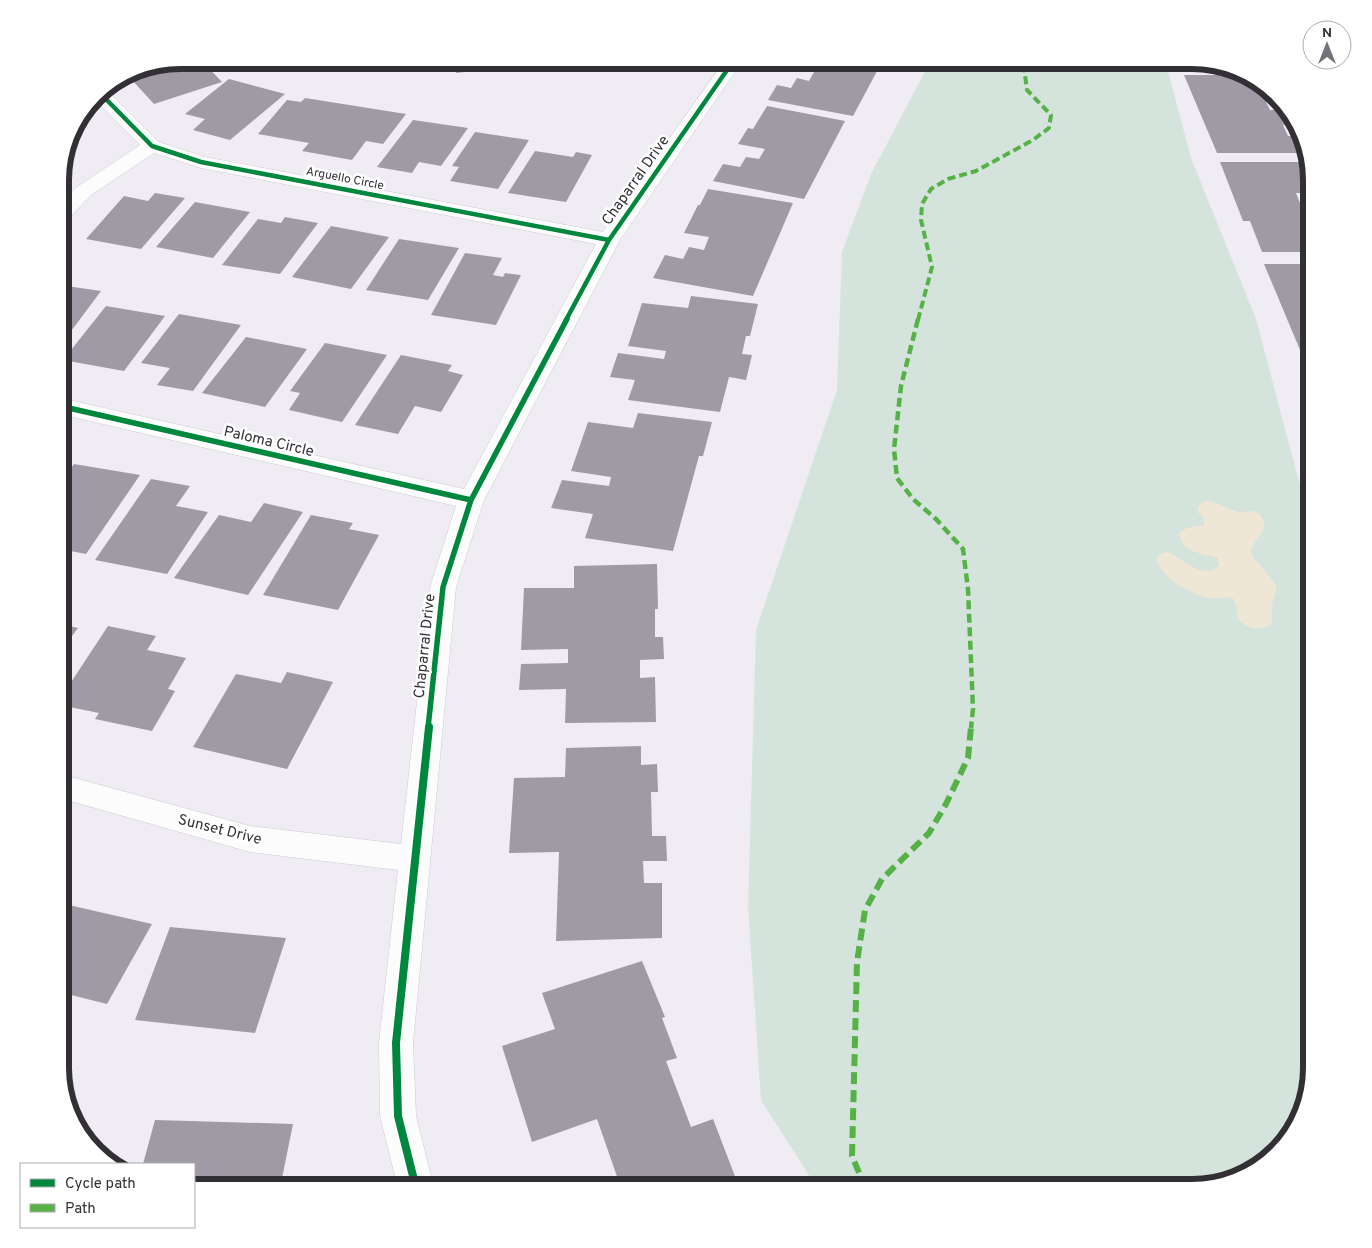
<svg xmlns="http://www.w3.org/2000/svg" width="1372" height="1248" viewBox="0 0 1372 1248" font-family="Overpass,sans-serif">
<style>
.green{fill:#d5e3dd}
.sand{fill:#eee7d6}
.water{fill:#c1dff3}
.building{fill:#9f9aa4}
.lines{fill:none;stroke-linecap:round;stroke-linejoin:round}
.minor-casing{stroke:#cdcad0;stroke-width:1}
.minor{fill:#fdfcfd;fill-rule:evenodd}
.quiet-far2{stroke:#56b246;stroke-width:4;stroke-dasharray:8 4;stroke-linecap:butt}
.quiet-far1{stroke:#56b246;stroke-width:4.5;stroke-dasharray:9 4.5;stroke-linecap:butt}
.quiet{stroke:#56b246;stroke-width:6;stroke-dasharray:12 6;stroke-linecap:butt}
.cycleway-far2-casing{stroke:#fff;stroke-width:7}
.cycleway-far1-casing{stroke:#fff;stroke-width:9}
.cycleway-casing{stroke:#fff;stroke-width:11}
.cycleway-far2{stroke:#00873e;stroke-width:4.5}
.cycleway-far1{stroke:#00873e;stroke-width:5.5}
.cycleway{stroke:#00873e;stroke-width:8}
.labels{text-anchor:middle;stroke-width:5;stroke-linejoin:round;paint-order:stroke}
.far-street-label{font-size:12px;fill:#322f35;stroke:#fff}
.street-label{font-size:15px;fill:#322f35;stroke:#fff}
.rim{fill:none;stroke:#322f35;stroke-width:6}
</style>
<rect width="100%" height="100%" fill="#f0ecf4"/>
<path class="green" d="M931,60h234l26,98 65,161 56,212v545l-9,38 -26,39 -39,26 -46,9h-375l-56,-88 -13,-193 8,-277 81,-240 5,-138 29,-78z"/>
<path class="sand" d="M1205,501c12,0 20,7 30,10 8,3 16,-3 23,2 5,4 6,10 7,15l-14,20 1,7 25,32c-5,13 -6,23 -5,37 -13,7 -20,6 -33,-3l-4,-19 -3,-5c-7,0 -16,3 -23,1 -17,-3 -54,-23 -52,-42l10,-4c15,6 38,30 52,13l-1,-7c-16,-5 -36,-5 -39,-25l8,-5 17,-3v-6l-5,-5 -1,-7z"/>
<path class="water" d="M258,60h67c-20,9 -48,10 -67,0z"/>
<path class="building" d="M195,60h6l21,22 -68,22 -22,-24z
M453,60h51l2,7 -50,6z
M796,60h87l-30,56 -85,-16 9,-15 14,3 6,-10 12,3 5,-9 -22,-5z
M1181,60h11l29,7h-37z
M159,64l-33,13 -2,-2 10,-6z
M1184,75h62l21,14h-7l10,21h17l7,15h-11l5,11h9l7,17h-87z
M229,79l56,15 -55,46 -37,-10 12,-11 -20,-5z
M305,98l101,16 -23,30 -17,-3 -14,19 -50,-9 7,-8 -51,-9 29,-34 14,2z
M767,106l78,15 -41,78 -91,-18 10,-17 17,3 6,-10 13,2 6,-10 -27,-5 10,-16 5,1z
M413,120l55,8 -27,38 -22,-4 -7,11 -35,-6z
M475,132l54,8 -31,49 -48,-8 9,-14 -7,-1z
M535,151l38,6 3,-5 16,3 -26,47 -58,-9z
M1220,162h88l4,16h-10l6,15h-12l4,10h12v49h-50l-12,-31h-7z
M708,189l85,14 -40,93 -100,-18 12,-23 18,4 6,-12 15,3 5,-13 -25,-4 14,-28h2z
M155,193l30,5 -44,51 -55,-10 38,-43 24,5z
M195,202l55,10 -37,46 -57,-11z
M285,217l33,6 -38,51 -58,-9 36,-46 23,4z
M331,226l58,11 -38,52 -59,-12z
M399,239l60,9 -31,52 -62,-10z
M465,253l37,5 -9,17 10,2 2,-4 16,2 -25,50 -65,-10z
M1264,264h48v105h-4z
M60,285l41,6 -41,55z
M691,296l67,8 -8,32h-4l-4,18 10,1 -6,25 -17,-3 -9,35 -92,-12 7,-20 -25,-3 8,-24 46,6 2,-8 -38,-5 14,-43 46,5z
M106,306l59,10 -41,55 -61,-11z
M179,314l62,11 -48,66 -36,-6 13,-17 -29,-5z
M246,337l61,12 -42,58 -63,-14z
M325,343l62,12 -45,67 -53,-12 11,-17 -10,-2z
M401,355l51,10 -4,6 15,4 -22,37 -26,-6 -17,28 -43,-9z
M638,413l74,9 -9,34h-4l-26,95 -88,-13 8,-24 -42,-6 11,-28 47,6 2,-9 -40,-6 17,-49 45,6z
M74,464l66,11 -54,79 -26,-5v-66z
M151,479l39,7 -14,20 32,6 -41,62 -72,-14z
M264,503l39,9 -55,83 -74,-17 45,-63 32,7z
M311,515l42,8 -4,6 30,6 -41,75 -75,-15z
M657,564l1,45h-3v28h8l1,22 -24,1v18l15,-1 1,45 -91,1 1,-34 -47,1 2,-26 47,-1v-14l-47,1 3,-62h50v-22z
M60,624l18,4 -18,24z
M108,626l48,10 -9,14 39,8 -18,31 7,2 -23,40 -57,-12 4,-6 -39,-8v-6z
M287,672l46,10 -46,87 -94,-22 43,-73 45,9z
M641,746v19l16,-1 1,28h-7l1,44h14l1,25h-24l1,22h18v55l-106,3 3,-89 -50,1 5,-75 51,-1 1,-29z
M60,903l92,21 -45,80 -36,-9 -11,19z
M170,927l116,11 -31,95 -120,-13z
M642,961l23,56 -3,1 15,40 -11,3 25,66 22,-8 25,65 -10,4h-107l-24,-69 -65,23 -30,-96 53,-17 -13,-36z
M155,1120l138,4 -13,64h-86v-24h-51z"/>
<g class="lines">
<defs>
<path id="minor" d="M725,60h18l-123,180 -136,260 -28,87 -43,456 3,73 18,72h-36l-18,-72 -1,-73 19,-173 -148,-18 -190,-54v-24l190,52 151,18 29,-257 26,-81 -396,-92v-16l404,91 132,-245 -395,-76 -47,-15 -63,42 -24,25 -7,2v-19l17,-16 63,-42 -46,-47 10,-10 55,54 46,15 398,75z"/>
</defs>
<use href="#minor" class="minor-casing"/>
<use href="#minor" class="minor"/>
<path class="quiet-far2" d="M918,320l14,-53 -11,-47 1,-16 9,-15 17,-10 28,-8 57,-31 16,-12 2,-13 -24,-25 -4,-30"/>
<path class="quiet-far1" d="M918,319l-17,67 -7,63 3,29 16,21 23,20 27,30 5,40 5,120 -2,19"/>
<path class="quiet" d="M868,1188l-5,-6 -11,-26 5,-194 8,-52 17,-31 47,-46 17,-29 22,-46 3,-31"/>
<defs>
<path id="cycleway-far2" d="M99,92l53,54 49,16 408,78
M566,320l43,-80 125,-180"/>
<path id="cycleway-far1" d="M60,406l411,94
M428,728l15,-141 28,-87 96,-181"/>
<path id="cycleway" d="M416,1188l-18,-72 -2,-73 33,-316"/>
</defs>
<use href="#cycleway-far2" class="cycleway-far2-casing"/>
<use href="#cycleway-far1" class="cycleway-far1-casing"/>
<use href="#cycleway" class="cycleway-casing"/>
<use href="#cycleway-far2" class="cycleway-far2"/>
<use href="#cycleway-far1" class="cycleway-far1"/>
<use href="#cycleway" class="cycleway"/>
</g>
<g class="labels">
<g class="far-street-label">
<text transform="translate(345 178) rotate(11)" y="4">Arguello Circle</text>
</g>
<g class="street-label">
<text transform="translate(635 180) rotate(-55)" y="5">Chaparral Drive</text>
<text transform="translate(269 441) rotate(13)" y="5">Paloma Circle</text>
<text transform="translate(424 646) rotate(-84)" y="5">Chaparral Drive</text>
<text transform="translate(220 829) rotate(14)" y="5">Sunset Drive</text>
</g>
</g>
<path d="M0 0H1372V1248H0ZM180 69H1192A111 111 0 0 1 1303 180V1068A111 111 0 0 1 1192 1179H180A111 111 0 0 1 69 1068V180A111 111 0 0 1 180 69Z" fill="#fff" fill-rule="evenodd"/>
<path class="rim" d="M180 69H1192A111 111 0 0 1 1303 180V1068A111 111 0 0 1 1192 1179H180A111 111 0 0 1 69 1068V180A111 111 0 0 1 180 69Z"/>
<rect x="20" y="1163" width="175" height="65" fill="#ffffff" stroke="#adacae"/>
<rect x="30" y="1179" width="25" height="8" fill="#00873e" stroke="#adacae"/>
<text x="65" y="1188" font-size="15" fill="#322f35">Cycle path</text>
<rect x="30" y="1204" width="25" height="8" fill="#56b246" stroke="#adacae"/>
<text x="65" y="1213" font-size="15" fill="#322f35">Path</text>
<g transform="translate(1327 45)"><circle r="24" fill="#ffffff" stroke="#adacae"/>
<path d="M0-4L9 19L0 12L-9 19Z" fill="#747178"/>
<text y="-8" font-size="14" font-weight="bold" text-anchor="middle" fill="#322f35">N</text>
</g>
</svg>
